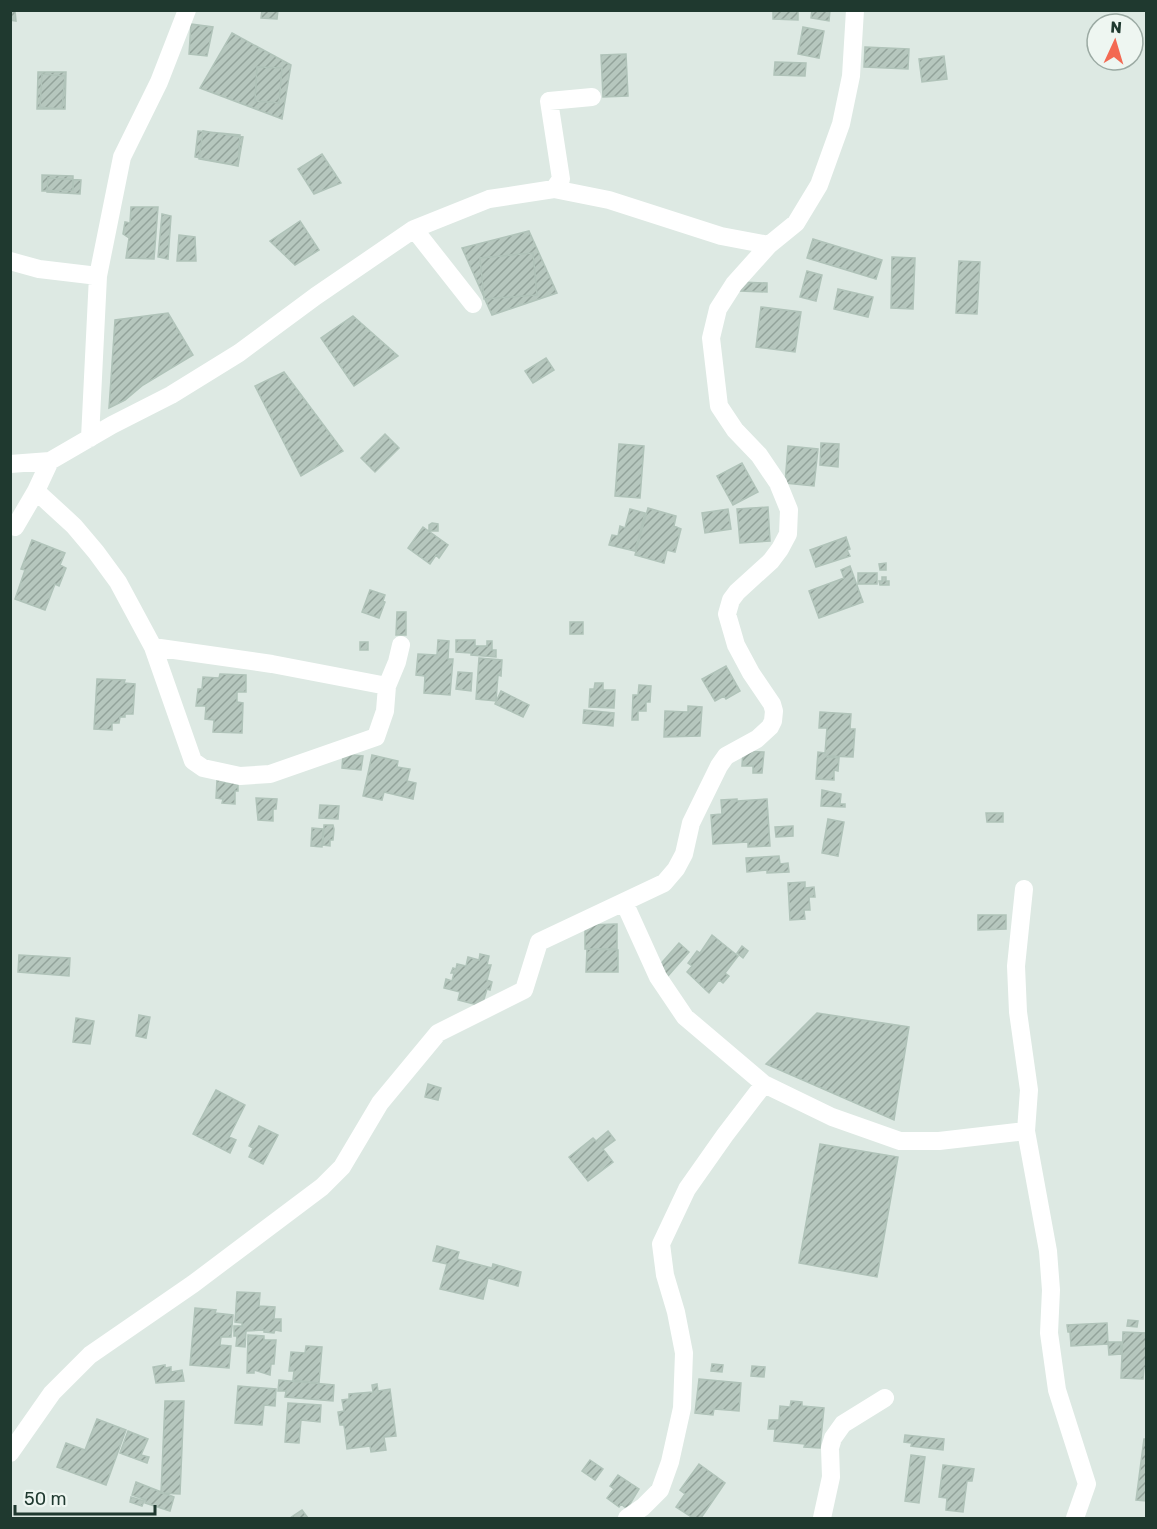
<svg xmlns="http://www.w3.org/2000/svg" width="1157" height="1529" viewBox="0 0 1157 1529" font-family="Rubik,sans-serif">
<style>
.building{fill:url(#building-hatch);stroke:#b0c3b9;stroke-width:1.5}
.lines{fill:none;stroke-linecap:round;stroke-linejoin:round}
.minor{stroke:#fff;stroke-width:18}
</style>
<defs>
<pattern id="building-hatch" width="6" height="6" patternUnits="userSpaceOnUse" patternTransform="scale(1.5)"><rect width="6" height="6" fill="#b6c7be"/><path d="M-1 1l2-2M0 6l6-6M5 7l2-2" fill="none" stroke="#93a39b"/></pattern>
</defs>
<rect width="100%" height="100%" fill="#dde9e3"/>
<path class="building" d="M10,10h5l1,11 -6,-1z
M262,10h16l-1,9 -16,-1z
M773,10h25v10l-25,-1z
M812,10h18l-1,11 -18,-3z
M191,24l22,3 -6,29 -18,-2z
M803,27l21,4 -5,27 -21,-4z
M232,33l59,32 -9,54 -82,-31z
M865,47l44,2 -1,20 -44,-2z
M626,54l2,42 -25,1 -2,-42z
M944,56l3,23 -25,3 -3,-23z
M775,62l31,1 -1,13 -31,-1z
M257,67l25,1 -3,35 -24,-2z
M38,72h28l-1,37h-28z
M42,74l23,2 -3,33 -22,-2z
M198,131l42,4 -2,31 -43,-9z
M203,131l40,6 -5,29 -39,-7z
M322,154l19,29 -27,11 -16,-25z
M42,175l31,1v14l-31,1z
M48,178l33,2 -1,14 -33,-2z
M131,207h27l-4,52 -28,-1 3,-20 -6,-4 2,-12 5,1z
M162,214l9,2 -3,43 -10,-2z
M300,221l19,29 -24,15 -25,-24z
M529,231l28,62 -65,22 -30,-67z
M179,235l16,2 1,24h-19z
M813,239l69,21 -6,19 -69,-21z
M533,253l4,42 -53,4 -4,-41z
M892,257l23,1 -2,51 -22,-1z
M959,261l21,1 -3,52 -21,-1z
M807,271l15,4 -6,26 -16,-4z
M740,282l27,1v9l-27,-1z
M838,289l35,8 -5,20 -34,-8z
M761,307l40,5 -6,40 -39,-5z
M168,313l25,42 -50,30 -18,15 -16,8 6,-88z
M353,316l45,40 -44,30 -33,-48z
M546,358l8,12 -21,13 -8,-12z
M284,372l59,79 -42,25 -46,-90z
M385,434l14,14 -24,24 -14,-14z
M821,443l18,1 -1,23 -18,-2z
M619,444l25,2 -4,52 -25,-2z
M788,446l30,3 -4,37 -29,-3z
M742,463l16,29 -25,13 -16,-29z
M768,507l2,34 -30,2 -3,-34z
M648,508l28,8 -2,10 7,3 -6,23 -8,-2 -3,13 -29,-8z
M630,509l15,4 -10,38 -26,-6 3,-10 6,1 2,-10 5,2z
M728,509l3,20 -26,4 -3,-20z
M432,523l6,1v7h-9v-6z
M423,527l25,18 -9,13 -3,-3 -6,9 -22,-16z
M846,537l4,12 -3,1 3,6 -34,11 -6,-17z
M32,540l33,13 -5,12 6,3 -7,18 -4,-2 -10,26 -30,-11 10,-29 -4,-1z
M886,563v7h-6l-1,-6z
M850,566l13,36 -44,16 -10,-27 35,-13 -3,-8z
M858,573h19v11h-19z
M882,577h4v4h3v4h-9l-1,-4h3z
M370,590l15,5 -2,6 2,1 -6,16 -17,-6z
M397,612h9v23h-10z
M570,622h13v12h-13z
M438,640l11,1 -1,18h5l-3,36 -26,-2 1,-17 -9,-1 2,-21 19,1z
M456,640h19v6h12v-5h5v9h4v7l-25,-2v-2l-15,-1z
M360,642h8v8h-8z
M479,658l23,2 -1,16 -3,-1 -2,26 -20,-2z
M726,666l14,25 -14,8 -2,-3 -9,5 -13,-22z
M458,672l14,1 -1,18 -15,-2z
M220,674l26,1v17h-9v10l6,1 -1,30 -29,-1 1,-12 -9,-1 1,-13h-10l2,-17h4l1,-12 16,1z
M97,679l28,1 -1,3 11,1 -2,30h-8v3h-5l-1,6h-7v7l-18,-1z
M595,683h8v7h12l-1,18 -25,-1 1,-18h4z
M639,685l12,1 -1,16h-4v9h-8v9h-6l1,-25h5z
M501,691l28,14 -6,12 -28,-13z
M688,706l14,1 -2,29 -36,1 1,-26 23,1z
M584,710l30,3 -1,13 -30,-3z
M820,712l31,2 -1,15h5l-2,28 -25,-1 -1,1 12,1 -1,13 -4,-1v10l-18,-1 2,-27 7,1 2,-25h-8z
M743,751l21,1 -2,21h-9v-7h-11z
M343,754l20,2 -2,14 -19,-2z
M372,755l26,6 -1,6 13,2 -3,12 9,2 -3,16 -29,-7 -2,8 -19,-4z
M217,780h8v3h5v-3l5,1v3h3v7h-3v13l-13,-1 1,-4 -7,-1z
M822,790l19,4 -1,10h5v3l-24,-1z
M256,798l21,1 -1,10h-3v12l-15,-1z
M737,799v2l30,-2 3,47 -22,1v-5l-35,2 -2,-29 11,-1 -1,-14z
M320,805l19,1 -1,13 -19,-1z
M986,813h17v9h-16z
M828,819l16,3 -6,34 -16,-3z
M324,825h9l1,4 -1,11h-3v6l-7,-1z
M793,826v10l-17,1 -1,-10z
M312,828l11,1 -1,18 -11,-1z
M779,856l1,8 8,-1 1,9 -22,1v-3l-20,2 -1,-14z
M805,882v6l9,-1 1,10h-6l1,13h-6l1,9 -15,1 -2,-37z
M978,915h28v14l-28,1z
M617,924v25h-32v-24z
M712,935l26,21 -13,17 4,3 -6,7 -4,-3 -10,13 -22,-21 5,-6 -4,-3 9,-12 3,2z
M679,943l10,9 -21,24 -10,-9z
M742,946l6,5 -5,7 -6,-5z
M587,949l31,1v22h-32z
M480,954l9,2 -2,9h4l-4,15 5,2 -2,8 -3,-1 -5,17 -24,-6 2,-8 -16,-4 2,-9 6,2 2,-8h-3l2,-5 3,1 1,-5 9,2 2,-9 11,3z
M19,955l51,3 -1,18 -51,-4z
M817,1013l92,14 -15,93 -128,-56z
M139,1015l11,2 -4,21 -10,-2z
M76,1018l18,3 -4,23 -17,-2z
M428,1084l13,4 -3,12 -13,-3z
M216,1090l29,15 -16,32 7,3 -6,13 -37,-19z
M259,1126l19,9 -15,29 -14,-7 4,-9 -4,-2z
M608,1131l7,9 -12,9 10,13 -25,19 -19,-24 24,-19 3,3z
M820,1144l78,13 -21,120 -78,-14z
M437,1246l22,6 -2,7 35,9 1,-4 28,8 -3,14 -30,-8 -5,21 -43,-10 7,-25 -14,-3z
M237,1292l23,1 -1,13 16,1 -1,12h7v12l-6,-1 -1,3 -10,-1v-2l-18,1 -1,16 -9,-1 1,-10h-3v-10h8v-3l-7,-1z
M195,1308l21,2 -1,3 18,2 -2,22h-10l-1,8 11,1 -2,22 -39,-3z
M1128,1320l10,1 -1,6 -10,-1z
M1107,1323l1,21 -37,2 -1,-14h-2l-1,-7z
M1123,1332l23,1v35h-2l-1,11 -22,-1z
M248,1335l16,1v4h12l-2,24h-3l-1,11 -16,-5v3h-7z
M1108,1342h13v12l-12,1z
M306,1346l16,1 -3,36 -26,-3 1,-9h-5l2,-19 14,1z
M712,1364l11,1 -1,7 -11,-1z
M165,1365v3l6,-1v5l11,-2 2,11 -28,2 -3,-16z
M752,1366l13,1 -1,10 -13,-1z
M699,1379l42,4 -2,28 -25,-2 -1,6 -18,-2z
M279,1380l55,5 -1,16 -48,-4 1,-6h-8z
M377,1384l1,7 12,-2 6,47 -12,1 2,13 -15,2 -1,-6 -23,3 -3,-24h-4l-2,-13 6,-1 -2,-11 7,-1v-5l24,-2 -1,-7z
M238,1386l38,3 -1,17 -11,-1 -2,20 -27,-2z
M165,1401h19l-4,93 -19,-1z
M791,1401l11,1v4l22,2 -4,40 -16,-1 1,-3 -31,-3 1,-12h-7l1,-9h10l1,-14 10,1z
M288,1403l33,2 -1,17 -19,-2 -2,23 -14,-1z
M97,1419l29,11 -20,55 -49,-18 9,-24 19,7z
M128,1431l20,8 -7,16 8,2 -2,6 -27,-10z
M905,1435l39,4 -1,11 -32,-4 1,-3 -8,-1z
M1144,1439h2v62l-10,-1z
M911,1455l14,2 -6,46 -14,-2z
M590,1460l13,9 -8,11 -13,-9z
M699,1464l26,19 -24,35h-8l-17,-11 9,-13 -5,-4z
M943,1465l31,4 -2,12h-5l-4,31 -17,-2 1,-12 -8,-1z
M618,1475l21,14 -12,20 -6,-5 -2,3 -12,-9 7,-9 -4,-3z
M136,1482l38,15 -4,14 -25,-8 1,-3 -14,-5z
M131,1497l13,4 -2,5 -12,-4z
M302,1510l6,8h-18z"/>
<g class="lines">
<path class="minor" d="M554,189l7,-10 -12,-78 43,-4
M414,229l59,75
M10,261l29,8 59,7
M90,438l8,-162 24,-119 37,-75 28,-72
M10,464l40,-3 62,-36 59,-30 68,-42 77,-57 98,-67 75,-30 65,-10 55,11 112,36 48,9 27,-22 23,-38 22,-61 10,-48 4,-66
M36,491l38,35 22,26 22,30 35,65 40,114 10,7 37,8 30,-2 106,-37 9,-26 2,-25 10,-24 4,-17
M10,525l5,2 21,-36 14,-30
M153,647l119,17 115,22
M1024,889l-8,77 2,46 11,78 -3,41
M624,902l34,75 27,40 79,67 68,33 68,24h39l87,-10 22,120 3,39 -2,43 8,57 30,94 -12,34
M10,1453l42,-60 38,-38 103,-71 129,-97 20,-20 38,-64 58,-70 86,-43 15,-48 125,-59 12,-14 8,-15 7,-31 28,-57 7,-10 31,-17 13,-12 3,-6 1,-10 -2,-7 -21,-31 -15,-28 -9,-31 4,-14 6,-8 34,-31 9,-12 8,-15 1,-24 -11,-27 -19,-28 -24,-25 -16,-24 -8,-68 7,-29 16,-25 35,-39
M627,1518l16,-11 17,-17 10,-28 12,-54 2,-55 -8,-41 -11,-37 -4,-31 26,-55 38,-54 39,-51
M822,1518l9,-41 -1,-29 3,-10 10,-14 42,-26"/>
</g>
<rect width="1157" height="1529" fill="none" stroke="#1f392f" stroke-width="24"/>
<g transform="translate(1115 42) rotate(4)"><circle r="28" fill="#eef6f1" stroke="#9baaa3" stroke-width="1.5"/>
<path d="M0-4.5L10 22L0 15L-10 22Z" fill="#f36952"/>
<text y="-9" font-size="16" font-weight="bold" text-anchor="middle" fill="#1f392f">N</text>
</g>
<path d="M15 1505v9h140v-9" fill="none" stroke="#1f392f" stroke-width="3"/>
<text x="24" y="1505" font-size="18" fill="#1f392f" stroke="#eef6f1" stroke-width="4.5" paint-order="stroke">50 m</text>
</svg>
